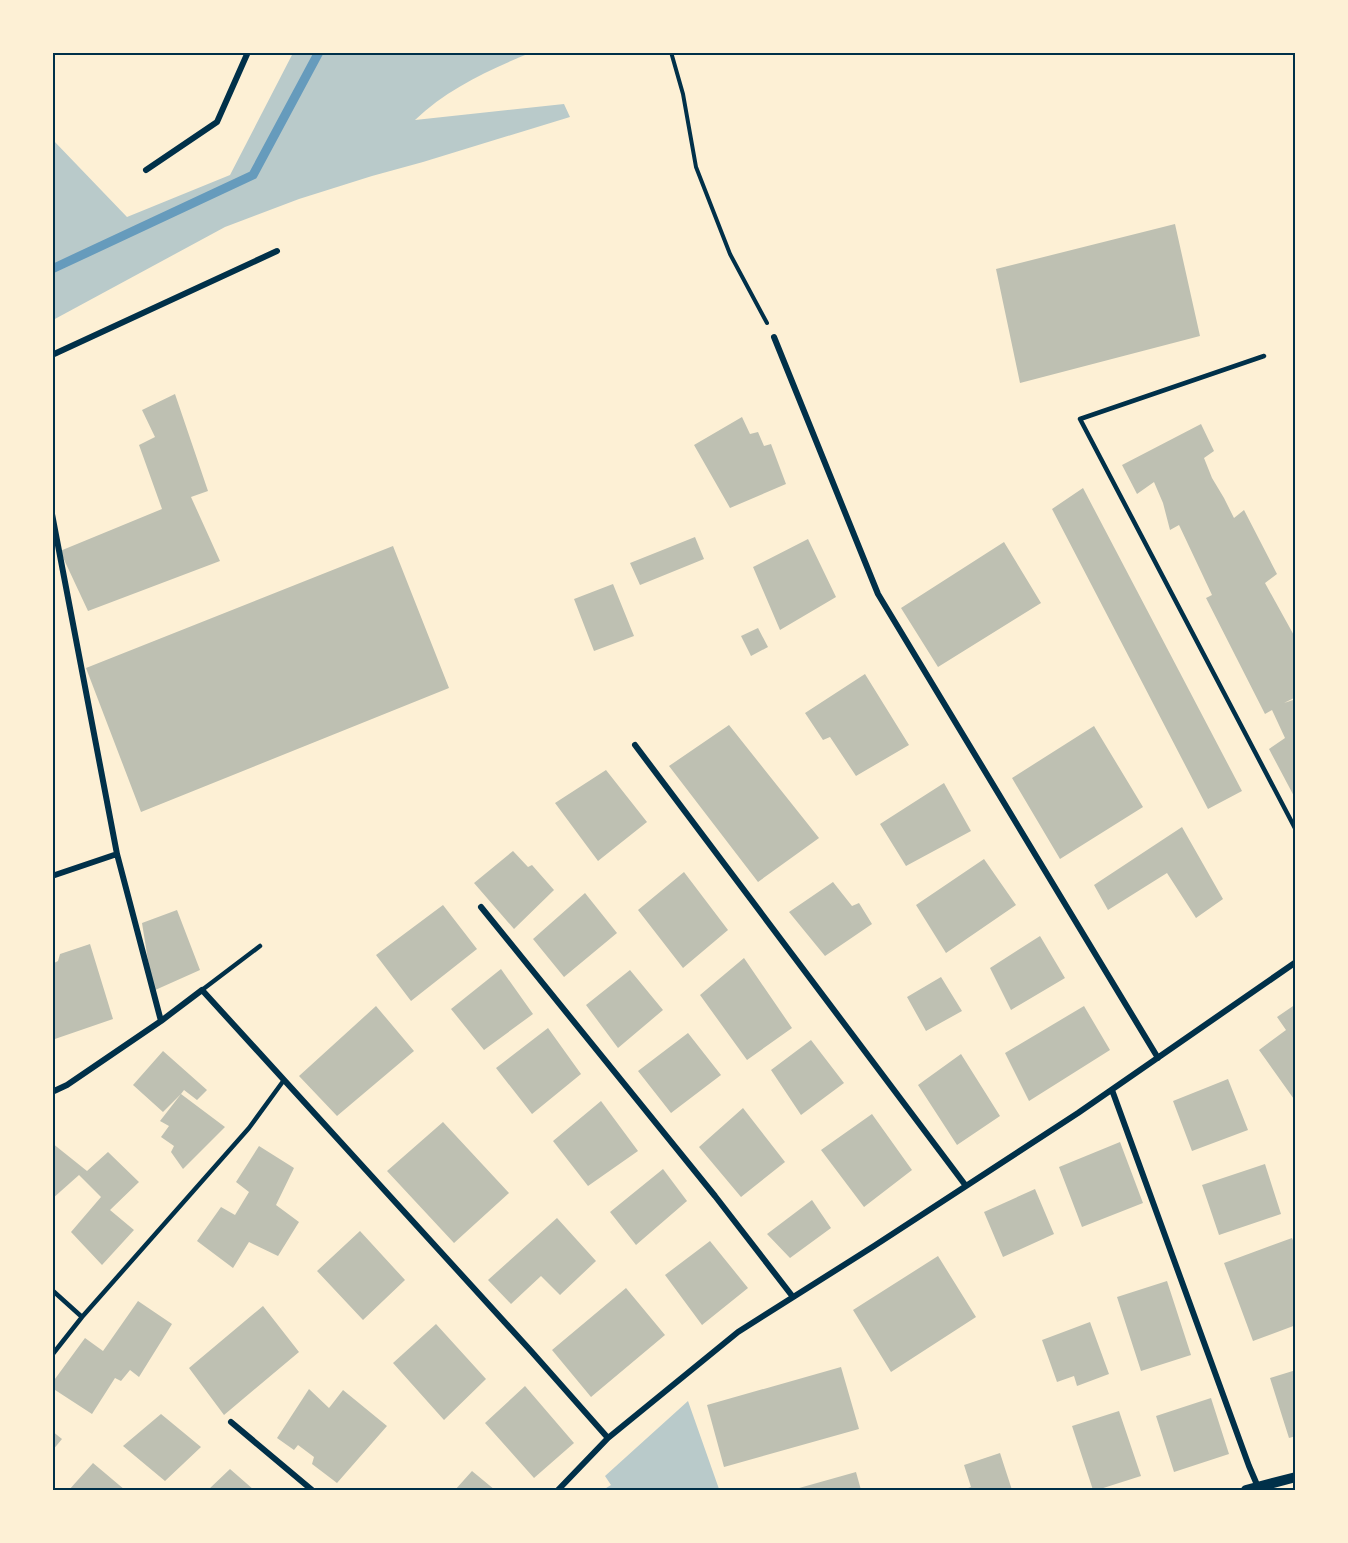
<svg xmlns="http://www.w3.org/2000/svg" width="1348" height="1543" viewBox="0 0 1348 1543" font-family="Figtree,sans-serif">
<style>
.green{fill:#b9caca}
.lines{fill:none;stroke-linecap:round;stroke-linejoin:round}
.stream{stroke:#669bbc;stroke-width:9}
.building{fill:#bec0b2}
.path{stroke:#003049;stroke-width:4}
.service{stroke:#003049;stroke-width:4.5}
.minor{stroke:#003049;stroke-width:6}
.tertiary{stroke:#003049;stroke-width:10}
.neatline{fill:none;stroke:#003049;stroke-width:2}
</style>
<rect width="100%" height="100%" fill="#fdf0d5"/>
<path class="green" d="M293,53h237c-41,17 -83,36 -115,67l149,-16 6,13 -147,45 -51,14 -73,23 -74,28 -172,93v-180l74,77 103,-42z
M688,1401l31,88 -4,1h-112l8,-5 -6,-9z"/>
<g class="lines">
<path class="stream" d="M52,269l201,-94 66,-123"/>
</g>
<path class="building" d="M1175,224l25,112 -180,47 -24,-114z
M175,394l33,97 -17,6 29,64 -132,50 -28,-60 102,-42 -23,-64 16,-8 -13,-27z
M742,417l8,17 8,-2 6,14 7,-2 15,40 -56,24 -36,-63z
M1201,424l13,27 -10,7 8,20 12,20 10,20 10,-8 33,64 -12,9 31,56v58l-12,6 12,-4v101l-27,-51 16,-11 -13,-28 -7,4 -59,-116 6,-3 -33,-70 -9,5 -7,-27 -9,-21 -17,12 -15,-29z
M1083,488l159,303 -34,18 -156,-300z
M695,537l9,22 -64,26 -10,-22z
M808,539l28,58 -56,33 -27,-63z
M1004,542l37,61 -103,64 -37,-59z
M393,546l56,142 -308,124 -55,-144z
M613,584l21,52 -40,15 -20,-52z
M758,628l10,19 -17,9 -10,-20z
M865,674l44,71 -53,31 -26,-39 -7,3 -18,-27z
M729,725l90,113 -61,44 -89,-116z
M1094,726l49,81 -83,52 -48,-81z
M606,770l41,52 -49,39 -43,-58z
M944,783l27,48 -65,35 -26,-42z
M1182,827l41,72 -27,19 -29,-45 -59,37 -14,-25z
M513,851l15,16 4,-2 22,25 -40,39 -40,-46z
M984,859l32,46 -70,48 -30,-48z
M684,872l44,58 -45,38 -45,-58z
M833,882l19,24 7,-3 13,21 -47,32 -36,-44z
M585,893l32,40 -53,44 -31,-38z
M443,905l34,44 -66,52 -35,-46z
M177,910l23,60 -47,21 -11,-68z
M1040,936l25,42 -54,32 -21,-42z
M90,944l23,75 -61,21v-76l6,-3 2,-7z
M744,958l48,70 -45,32 -47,-65z
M501,969l32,45 -49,36 -33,-41z
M630,970l33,40 -45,38 -32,-43z
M941,977l21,34 -36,20 -19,-34z
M1296,1004v98l-37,-52 27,-20 -9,-13z
M376,1006l38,45 -77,65 -38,-40z
M1084,1006l26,44 -81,51 -24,-48z
M548,1028l33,46 -49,40 -36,-46z
M688,1033l33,42 -50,38 -33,-42z
M811,1040l33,43 -43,32 -30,-45z
M163,1051l44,39 -10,10 -13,-10 -3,4 44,33 -42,42 -12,-17 3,-6 -13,-9 8,-11 -9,-5 21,-27 -18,18 -30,-27z
M961,1054l39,62 -43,29 -39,-60z
M1228,1079l20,51 -56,21 -19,-50z
M601,1101l37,50 -50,35 -35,-45z
M743,1108l42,54 -44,35 -42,-50z
M872,1114l40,56 -48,37 -43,-57z
M443,1122l66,71 -55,50 -67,-72z
M1120,1142l23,61 -61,24 -23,-60z
M52,1143l35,28 21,-19 31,30 -29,28 24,20 -32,35 -31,-33 30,-35 -22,-22 -27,24z
M259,1146l35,22 -18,37 23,17 -21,34 -29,-14 -16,26 -36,-27 24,-34 14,8 14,-23 -13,-10z
M1265,1164l16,50 -62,21 -17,-50z
M663,1169l24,32 -51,44 -26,-33z
M1035,1189l19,45 -51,23 -19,-45z
M812,1200l19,28 -41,30 -23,-24z
M557,1218l39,43 -36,34 -19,-19 -30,28 -23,-24z
M360,1231l45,49 -42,40 -46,-49z
M1292,1238l4,10v77l-43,16 -29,-78z
M710,1241l38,47 -46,37 -37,-50z
M938,1256l38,61 -85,55 -38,-62z
M1167,1281l24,74 -50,16 -24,-74z
M626,1288l39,47 -74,62 -39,-47z
M138,1301l34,23 -33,53 -9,-7 -9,11 -6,-3 -23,36 -40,-26v-5l33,-45 18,13z
M263,1306l36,46 -75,63 -35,-47z
M1090,1322l19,52 -32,12 -3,-10 -17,6 -15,-42z
M436,1324l50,55 -42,41 -51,-57z
M841,1367l18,62 -135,38 -17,-62z
M1296,1370v66l-7,2 -19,-60z
M525,1386l49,57 -40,35 -49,-55z
M309,1389l20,19 14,-18 44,36 -50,57 -25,-19 2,-7 -16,-12 -4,5 -17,-12z
M1211,1398l18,56 -55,18 -18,-56z
M1119,1411l22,65 -44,14h-4l-21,-64z
M161,1414l40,33 -36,34 -42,-35z
M52,1431l10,8 -10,12z
M1000,1453l12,37h-50l9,-3 -7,-22z
M93,1463l32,27h-56z
M230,1469l24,21h-46z
M472,1471l23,19h-40z
M856,1472l5,18h-69z"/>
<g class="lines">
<path class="path" d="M671,52l12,42 13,73 34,87 37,69"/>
<path class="service" d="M1264,356l-184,63 216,411
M202,990l58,-44
M52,1290l30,27
M52,1355l30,-38 167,-189 35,-48"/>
<path class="minor" d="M146,170l71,-48 31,-70
M774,337l104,257 280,464
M52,355l225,-104
M52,514l65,340 44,167
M635,745l331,441
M52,876l65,-22
M481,907l234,289 78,101
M1112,1090l137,376 9,21
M52,1092l15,-7 94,-64 41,-31 329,361 77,87
M231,1422l81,68
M558,1490l50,-52 130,-106 136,-86 204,-133 218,-151"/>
<path class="tertiary" d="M1246,1490l50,-13"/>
</g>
<rect width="1348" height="1543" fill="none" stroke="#fdf0d5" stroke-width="108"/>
<rect x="54" y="54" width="1240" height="1435" class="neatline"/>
</svg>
